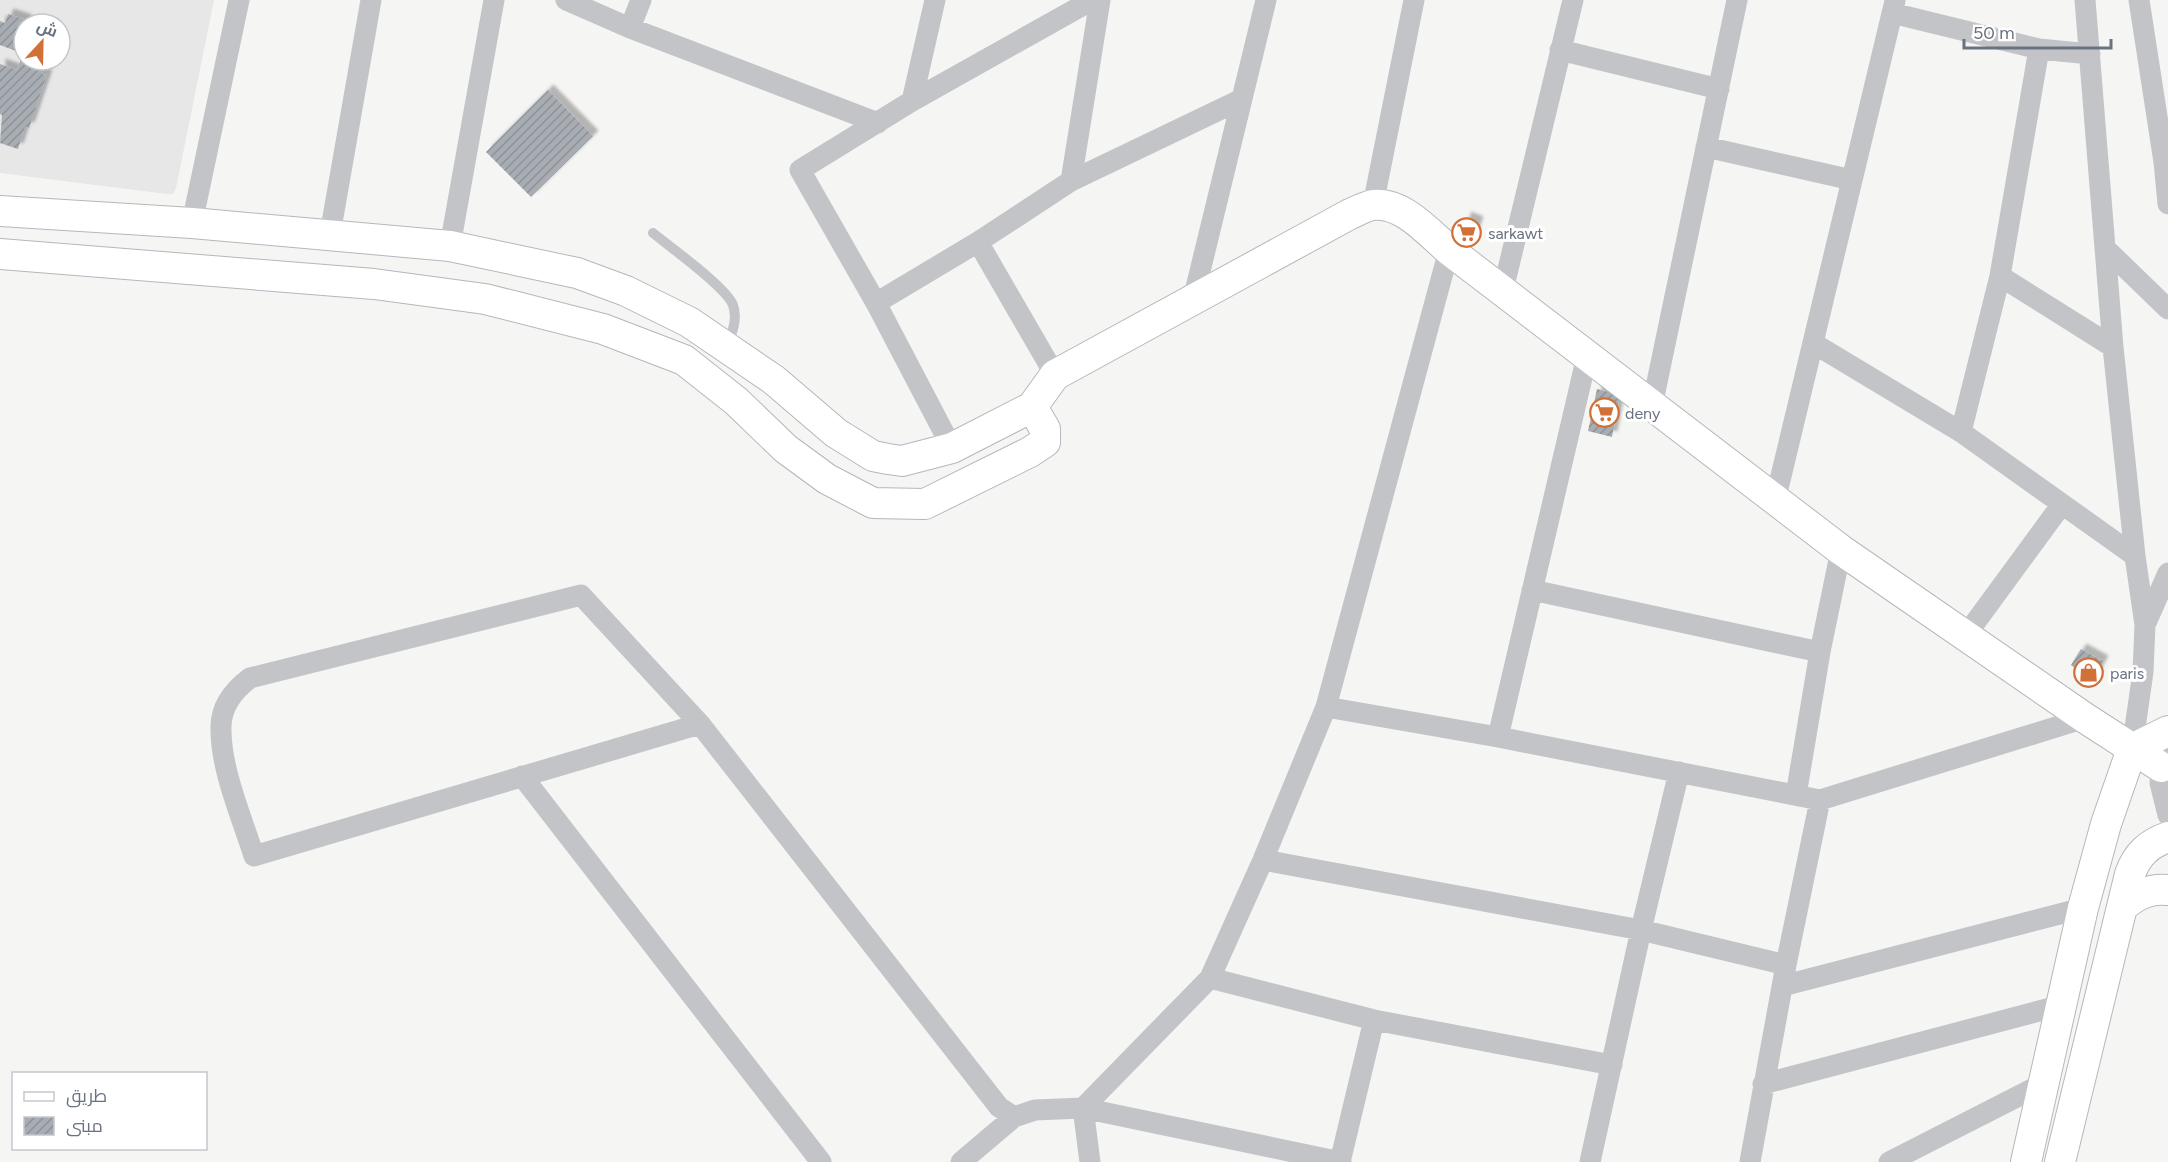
<svg xmlns="http://www.w3.org/2000/svg" width="2168" height="1162" viewBox="0 0 2168 1162" font-family="Figtree,Cairo,sans-serif">
<style>
.built{fill:#e6e7e6;fill-rule:evenodd}
.building{fill:url(#building-hatch);filter:url(#shadow)}
.lines{fill:none;stroke-linecap:round;stroke-linejoin:round}
.secondary-casing{stroke:#b4b7bc;stroke-width:32}
.lane{stroke:#c2c4c8;stroke-width:10}
.street{stroke:#c2c4c8;stroke-width:21}
.secondary{stroke:#fff;stroke-width:30}
.labels{text-anchor:middle;stroke-width:6;stroke-linejoin:round;paint-order:stroke}
.poi-label{font-size:16px;fill:#687281;stroke:#fff;text-anchor:start}
</style>
<defs>
<pattern id="building-hatch" width="6" height="6" patternUnits="userSpaceOnUse" patternTransform="scale(1.5)"><rect width="6" height="6" fill="#a8adb4"/><path d="M-1 1l2-2M0 6l6-6M5 7l2-2" fill="none" stroke="#8d9198"/></pattern>
<filter id="shadow"><feDropShadow dx="5.5" dy="-5.5" stdDeviation="1.5" flood-color="#0004"/></filter>
</defs>
<rect width="100%" height="100%" fill="#f5f6f3"/>
<path class="built" d="M0,0h214l-38,188 -3,6h-6l-167,-21zM24,24h36v36h-36z"/>
<path class="building" d="M8,14l19,6 -11,31 -16,-6v-24l5,2z
M24,51v9h22l-4,14 5,1 -18,53 -4,-1 -7,22 -18,-6 2,-28 -2,-1v-50l17,6z
M548,90l45,46 -62,61 -45,-45z
M1466,217l12,5 -8,23 -12,-5z
M1597,389l23,6 -8,42 -24,-6z
M2081,649l22,12 -11,21 -21,-17z"/>
<g class="lines">
<defs>
<path id="secondary" d="M0,211l192,12 258,23 127,27 49,18 63,31 85,58 62,53 37,23 15,3 14,2 50,-13 80,-41 23,-32 295,-161c7,-3 16,-8 23,-9 29,-4 56,28 76,45l392,300 244,168 76,49
M0,254l374,30 111,15 118,30 81,31 52,41 50,48 41,30 46,24 52,1 105,-52 15,-10v-13l-13,-22
M2122,907c14,-12 27,-19 46,-17
M2026,1162l57,-254 23,-84 26,-75 36,-18
M2060,1162l70,-288c7,-19 18,-30 38,-37"/>
</defs>
<use href="#secondary" class="secondary-casing"/>
<path class="lane" d="M653,233c17,14 73,54 80,72 5,14 -1,28 -6,41"/>
<path class="street" d="M566,0l64,28 248,95
M2085,0l28,347 22,209 10,69 -2,47 -11,77
M2139,0l25,162 4,42
M1892,13l147,36 -39,227 -39,156
M630,28l11,-28
M2039,49l51,5
M1560,50l159,39
M912,101l23,-101
M1706,147l146,33
M1071,181l29,-181
M1373,205l41,-205
M192,223l47,-223
M330,234l41,-234
M978,242l77,133
M450,246l44,-246
M2107,250l61,59
M2000,276l113,71
M1503,290l70,-290
M1193,300l73,-300
M876,303l102,-61 93,-61 171,-82
M1813,343l148,89 174,124
M1652,406l85,-406
M952,448l-76,-145 -76,-133 112,-69 180,-101
M1775,501l120,-500
M1532,590l288,62
M2145,625l23,-52
M1966,635l96,-131
M1326,707l172,30 322,63 265,-82
M700,724l-446,132c-12,-38 -34,-88 -33,-129 0,-21 13,-37 29,-49l331,-83 119,129 299,383 15,10
M1498,737l89,-381
M2162,755l-2,28 8,32
M522,776l299,386
M1796,795l24,-143 21,-102
M1263,860l378,70 145,35
M1210,978l164,42 238,45
M1782,986l301,-78
M1763,1084l299,-79
M961,1162l53,-45 21,-7 48,-2 258,54
M1090,1162l-7,-54 127,-130 53,-118 63,-153 123,-457
M1340,1162l34,-142
M1590,1162l51,-232 38,-158
M1750,1162l36,-197 34,-165
M1889,1162l155,-79"/>
<use href="#secondary" class="secondary"/>
</g>
<defs>
<symbol id="supermarket-ring" viewBox="-11 -11 22 22"><circle r="9.5" fill="#fff" stroke="#d17138" stroke-width="1.5"/><path d="M-6-5.5h2.5l.6 2H6L4.5 2H-2.5L-4.4-4H-6ZM-1.5 3.2a1.3 1.3 0 1 0 .1 0ZM3 3.2a1.3 1.3 0 1 0 .1 0Z" fill="#d17138"/></symbol>
<symbol id="shop-ring" viewBox="-11 -11 22 22"><circle r="9.5" fill="#fff" stroke="#d17138" stroke-width="1.5"/><path d="M-5-2.5h2.3a2.7 3.5 0 0 1 5.4 0H5L5.5 6h-11ZM-1.5-2.5h3a1.5 2.3 0 0 0-3 0Z" fill="#d17138"/></symbol>
</defs>
<g fill-rule="evenodd">
<use href="#supermarket-ring" x="1450" y="216" width="33" height="33"/>
<use href="#supermarket-ring" x="1588" y="396" width="33" height="33"/>
<use href="#shop-ring" x="2072" y="656" width="33" height="33"/>
</g>
<g class="labels">
<g class="poi-label">
<text x="1488" y="239">sarkawt</text>
<text x="1625" y="419">deny</text>
<text x="2110" y="679">paris</text>
</g>
</g>
<rect x="12" y="1072" width="195" height="78" fill="#ffffff" stroke="#c3c7cd" stroke-width="1.5"/>
<rect x="24" y="1092" width="30" height="9" fill="#ffffff" stroke="#c3c7cd" stroke-width="1.5"/>
<text x="66" y="1102" font-size="18" fill="#687281">طريق</text>
<rect x="24" y="1117" width="30" height="18" fill="url(#building-hatch)" stroke="#c3c7cd" stroke-width="1.5"/>
<text x="66" y="1132" font-size="18" fill="#687281">مبنى</text>
<g transform="translate(42 42) rotate(22)"><circle r="28" fill="#ffffff" stroke="#c3c7cd" stroke-width="1.5"/>
<path d="M0-4.5L10 22L0 15L-10 22Z" fill="#d17138"/>
<text y="-9" font-size="16" font-weight="bold" text-anchor="middle" fill="#687281">ش</text>
</g>
<path d="M1964 39v9h147v-9" fill="none" stroke="#687281" stroke-width="3"/>
<text x="1973" y="39" font-size="18" fill="#687281" stroke="#ffffff" stroke-width="4.5" paint-order="stroke">50 m</text>
</svg>
